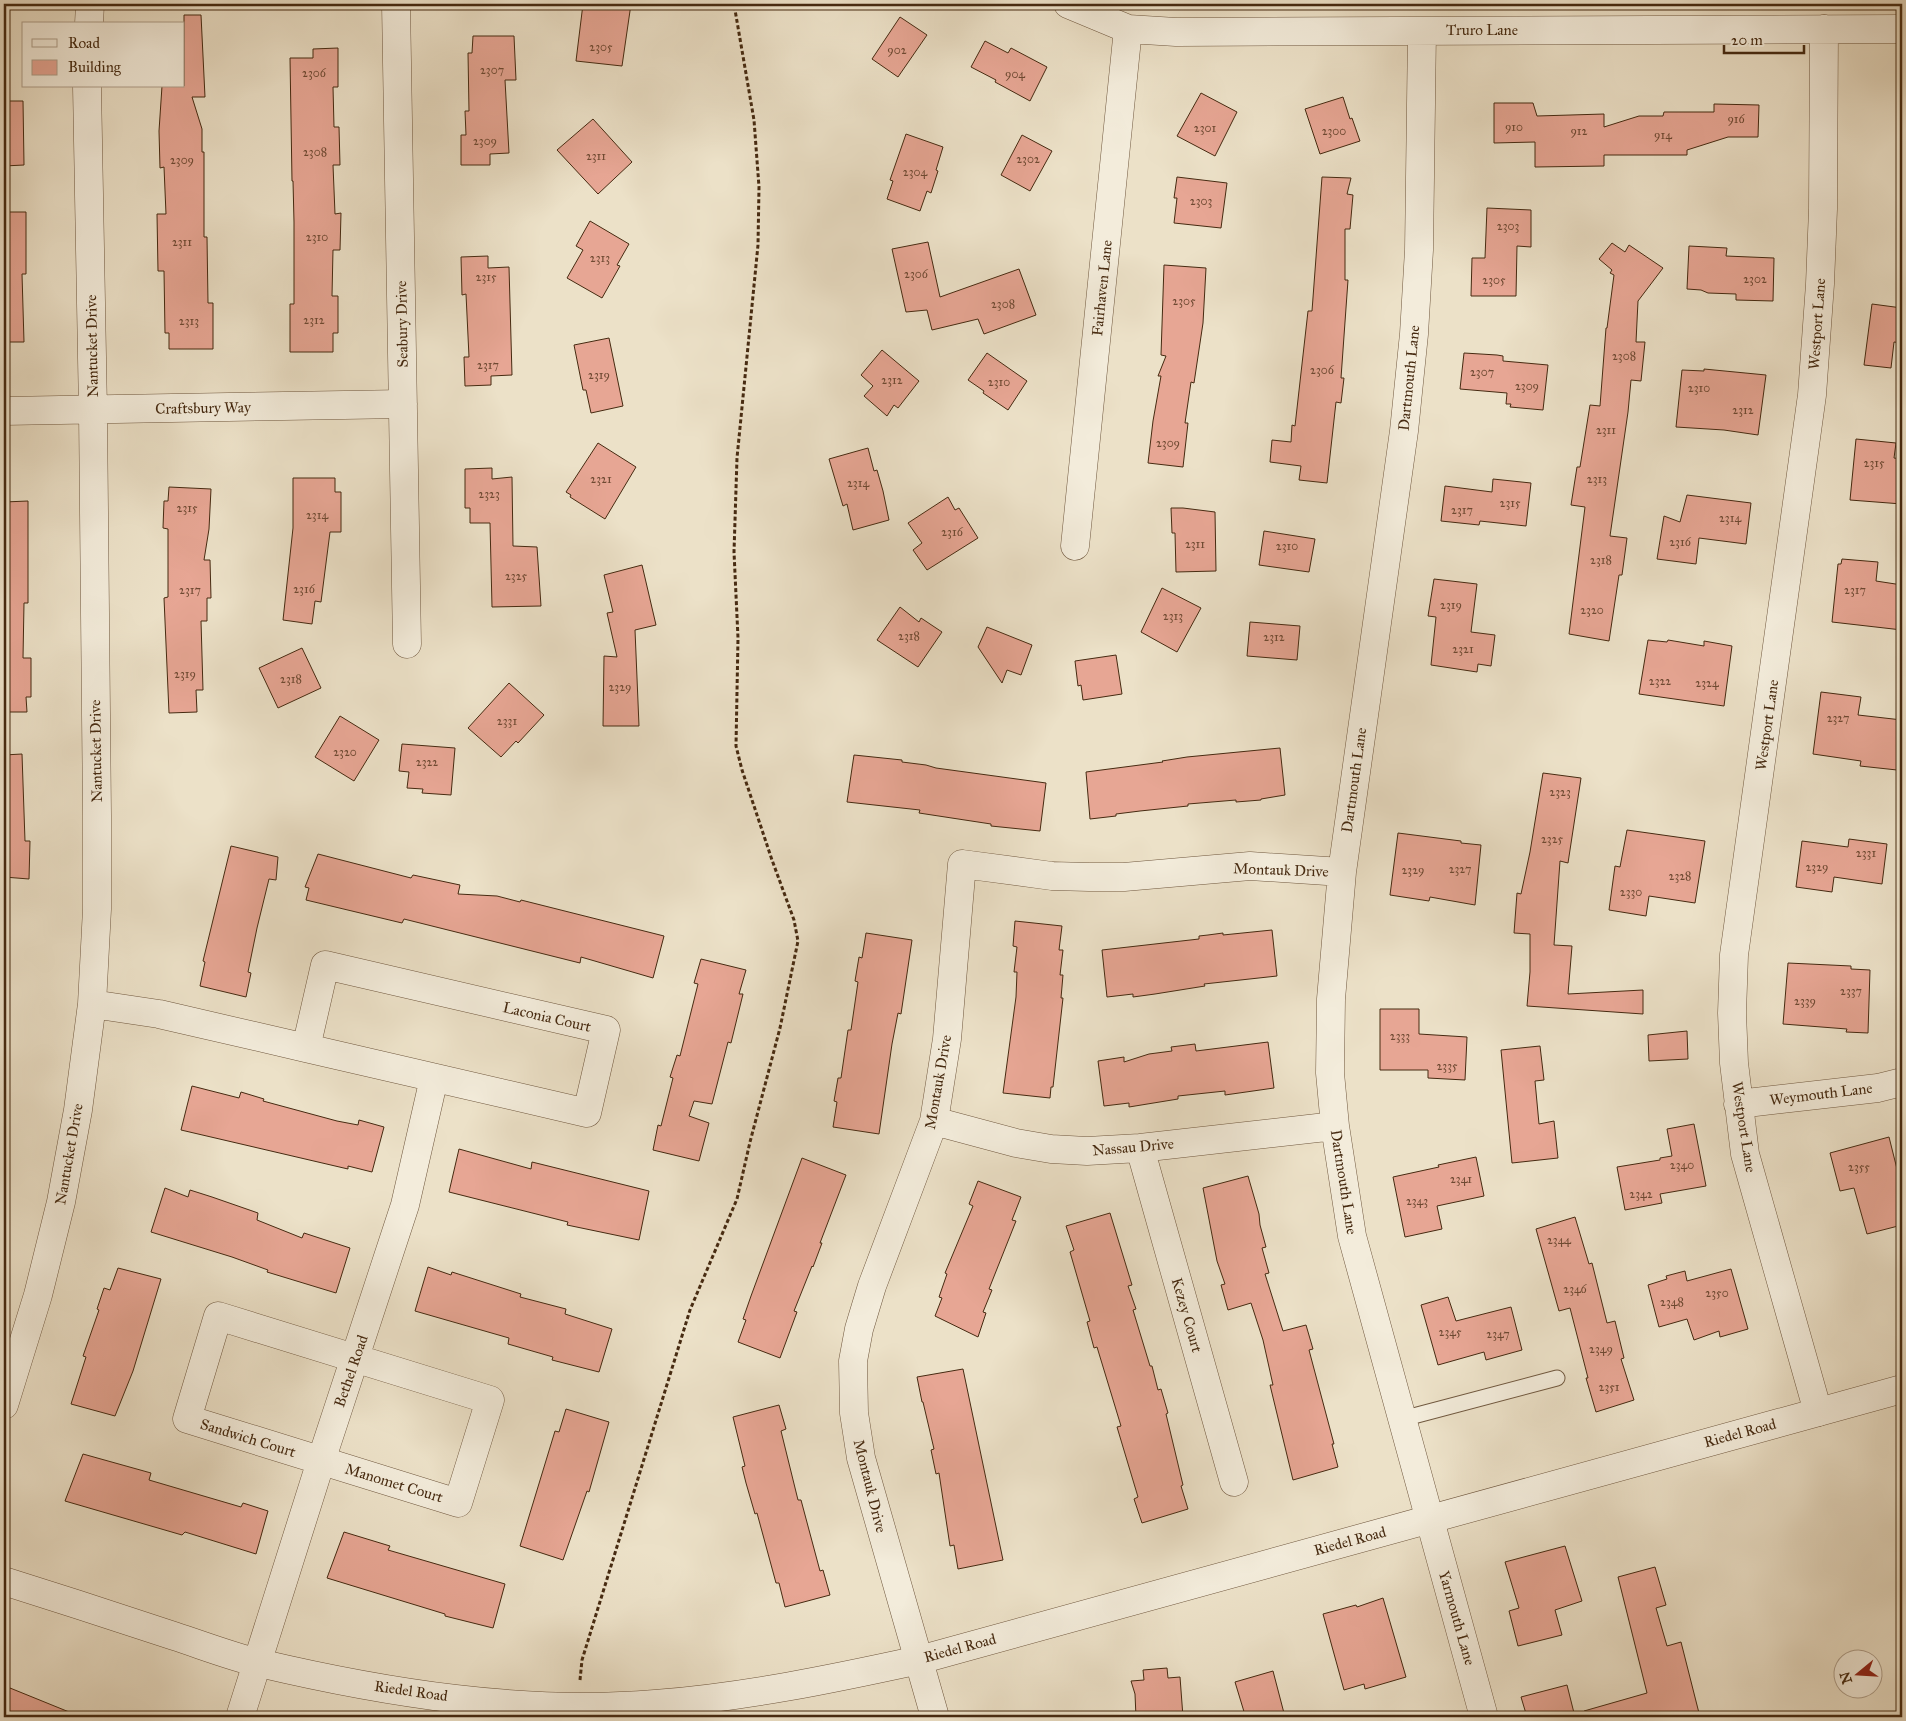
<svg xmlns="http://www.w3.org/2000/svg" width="1906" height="1721" viewBox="0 0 1906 1721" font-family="'IM FELL Great Primer',serif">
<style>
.building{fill:#e7a694;stroke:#462a11}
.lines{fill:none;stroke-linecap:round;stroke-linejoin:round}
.service-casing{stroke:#70583f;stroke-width:17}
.minor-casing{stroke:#70583f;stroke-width:29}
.tertiary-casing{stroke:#70583f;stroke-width:29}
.path{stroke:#462a11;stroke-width:3;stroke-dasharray:4 2.5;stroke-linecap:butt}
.service{stroke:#f3ecdb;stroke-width:15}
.minor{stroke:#f3ecdb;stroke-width:28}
.tertiary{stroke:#f3ecdb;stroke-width:28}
.labels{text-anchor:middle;stroke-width:4.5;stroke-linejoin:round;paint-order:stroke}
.number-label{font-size:12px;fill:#6e4932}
.street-label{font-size:15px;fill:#462a11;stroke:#f3ecdb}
</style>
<rect width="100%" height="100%" fill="#ece1c8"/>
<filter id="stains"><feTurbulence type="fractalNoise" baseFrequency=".004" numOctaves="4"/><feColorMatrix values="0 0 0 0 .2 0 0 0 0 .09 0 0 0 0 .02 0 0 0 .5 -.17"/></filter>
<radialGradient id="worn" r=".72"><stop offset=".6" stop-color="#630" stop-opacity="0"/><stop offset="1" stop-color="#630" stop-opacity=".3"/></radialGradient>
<path class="building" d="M583,4h48l-9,62 -46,-5z
M184,15h17l4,82h-13l10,32v23h2v85h3l1,66h5v46h-44v-16h-4l-1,-62h-6l-1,-57h9l-2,-47 -4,1 -1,-37 3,-45h22z
M900,17l27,18 -29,42 -26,-18z
M473,36h41l2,44h-11l4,73 -19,1v11h-29v-30h5l-1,-24h4l-1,-58h4z
M985,41l23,12 3,-5 36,19 -17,34 -35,-19 1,-2 -25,-13z
M338,48v39h-5l1,40h5l1,38h-7l2,49 6,-1 -1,37h-7l-1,46h6v37h-5v19h-43v-48h4v-82l-1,-41h-1l-2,-123h23v-9z
M1201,93l36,19 -22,44 -38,-20z
M1343,97l7,22 2,-1 8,23 -40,13 -15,-45z
M4,101h19l1,64 -20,1z
M1494,103h39l4,13 67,-2v13l35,-11h24l1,-4h50v-8l45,1 -1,32h-30l-41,13v5h-83v11l-69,1v-25l-41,1z
M593,119l39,43 -34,32 -41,-44z
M906,134l37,13 -7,23 2,1 -7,22 -4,-2 -7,20 -33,-12 6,-18 -3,-1z
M1022,135l30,16 -22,40 -29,-16z
M1177,177l50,6 -6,45 -47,-5 3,-25h-3z
M1322,177l29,1 -4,16 6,1 -3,34h-5v51h3l-7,98h3l-3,25 -5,-1 -9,81 -28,-3 2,-14 -31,-4 2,-22 19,2 1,-17 3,1 13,-115h4z
M1487,208l44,2v37l-14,-1 -1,50h-45l1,-38h13z
M4,212h22v62h-4l2,68h-20z
M590,221l39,23 -12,21 3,1 -18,32 -35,-20 16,-28 -7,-4z
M928,242l12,55 79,-28 17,46 -52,19 -6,-15 -46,11 -5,-20 -21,2 -14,-63z
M1612,243l13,9 4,-7 34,23 -25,33 -2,41h9l-4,39 -10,-1 -3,32 -18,124 17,2 -5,37h-3l-10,66 -40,-7 16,-127 -14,-2 6,-38h3l10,-62 10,1 6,-78h1l7,-53 -4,-2 2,-3 -13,-11z
M1689,246l38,2 -1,8 48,2 -1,43 -37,-1v-6l-28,-1 -7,-3 -14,-1z
M488,256v12l21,-1 3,108 -21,1v9l-26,1 -1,-29h5l-3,-63 -4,1 -1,-38z
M1164,265l42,3 -3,55 -9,60 -3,-1 -6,41h3l-5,44 -35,-4 5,-42 8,-45h-3l8,-20 -5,-1z
M1872,304l30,4v35l-8,-1 -3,26 -27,-3z
M609,338l14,68 -32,7 -5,-23h-3l-9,-45z
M882,350l37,31 -21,27 -4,-3 -7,11 -23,-20 9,-10 -12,-11z
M987,353l40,28 -19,29 -25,-17 1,-2 -16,-11z
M1464,353l33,2 6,1v5l45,4 -5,45 -33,-3 1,-3h-5l1,-11 -47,-4z
M1704,369l62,6 -8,60 -34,-5 -48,-3 6,-57 22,1z
M1856,439l40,4 -2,15 8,1v45l-52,-4z
M598,443l38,24 -31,52 -35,-22 1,-2 -5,-3z
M868,448l6,23 3,-1 6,21 6,29 -36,10 -6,-26 -4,2 -14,-47z
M492,468v11l20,-2 1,69 24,1 4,59 -49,1 -2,-84h-20v-15h-5v-39z
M293,478h42v14h6v40h-11l-9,70 -6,-1 -3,23 -29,-4 10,-92z
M1493,479l38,4 -5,43 -46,-5 -1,4 -38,-4 4,-35 47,6z
M169,487l42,2 -2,40 -5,31h6l1,38h-4v23h-6l2,69h-7l1,22 -28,1 -5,-115 4,-1v-68l-5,-1 1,-27h4z
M1687,495l64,8 -5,41 -47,-6 -3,26 -39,-5 7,-43 16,6z
M948,497l7,13 4,-2 19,30 -51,32 -14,-20 9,-7 -14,-20z
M28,501v102h-4l-1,55h8v39h-5l1,15h-23v-210z
M1171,508h12l32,4 1,59 -40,1 -1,-39h-3z
M1264,531l51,8 -6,33 -50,-7z
M1842,559l36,3 -2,19 26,4v45l-70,-8 6,-58h3z
M642,565l14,60 -21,5 4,96h-36l1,-70 13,1 -10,-44 6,-1 -9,-37z
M1434,579l43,5 -6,48 24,3 -4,31 -13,-2 -1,8 -46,-7 5,-48 -8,-1z
M1162,588l39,20 -24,44 -36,-20z
M900,607l19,15 2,-4 21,14 -24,35 -41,-27z
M1250,622l50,4 -3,34 -50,-4z
M987,627l45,18 -11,30 -14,-5 -5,13 -24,-36z
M1648,640l19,2 1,-2 36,6v-5l28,5 -8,60 -85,-12z
M302,648l19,40 -43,20 -19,-40z
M1116,655l6,39 -39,6 -2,-15 -3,1 -3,-25z
M509,683l35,32 -26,28 -2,-2 -15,16 -33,-29z
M1821,692l40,5 -3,18 44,5 -5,50 -37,-4 1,-5 -48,-7z
M340,716l39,24 -25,41 -39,-24z
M402,744l53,4 -4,47 -29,-2 1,-4 -16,-1 2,-16 -10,-1z
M1280,748l5,47 -24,4v1l-25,2v-2l-48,4v2l-48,5 -24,3v2l-26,3 -4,-47 77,-10 -1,-1 25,-4z
M22,754l3,87h5l-1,38 -25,-2v-122z
M854,755l48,5v2l24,3 10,3 110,15 -6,48 -49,-5v-2l-72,-11 1,-3 -73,-8z
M1543,773l38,5 -13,85 -8,-2 -6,84 18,1 -4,48 75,-4v24l-116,-8 3,-34v-38l-16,-1 3,-40 4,1 9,-42z
M1627,830l78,11 -10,62 -46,-7 -3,20 -37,-6 6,-44 5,1z
M1398,833l63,8v2l20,2 -6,60 -45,-8 -1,4 -39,-6z
M1849,839l38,5 -5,40 -48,-7 -2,15 -36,-5 6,-46 46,6z
M231,846l47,11 -2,23 -7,-1 -12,49 -9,44 3,1 -5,24 -46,-11 5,-24 -2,-1z
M318,854l93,24 2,-3 47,10 -2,9 39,2 23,6 1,-2 143,36 -11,42 -72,-21 -1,6 -176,-44 -2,4 -96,-23 3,-12 -4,-1z
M1015,921l47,5 -3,24h4l-3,25h3l-2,23h2l-10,89h-2l-1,11 -47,-5 13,-96 1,-25h-3l3,-25 -4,-1z
M1272,930l5,46 -73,8 1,2 -50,8 -22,3v-3l-26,3 -5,-47 97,-11v-3l9,-1 15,-2v2z
M866,933l46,7 -11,74 -3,-1 -6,31 -13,90 -46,-7 4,-25 -3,-1 4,-23h3l7,-48h3l7,-48 -3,-1 4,-24 3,1z
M701,959l45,11 -7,24h4l-12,49 -3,-1 -16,62 -18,-3 -5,15 20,7 -10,38 -46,-11 5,-25 3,1 12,-48 -3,-1 7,-22 3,1 18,-72 -4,-1z
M1788,963l63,3v3l19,1 -2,63 -22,-1 1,-3 -64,-5z
M1380,1009h39v25l48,3 -2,43 -37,-2v-8h-48z
M1687,1031l1,28 -39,2 -1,-26z
M1268,1042l6,46 -49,7v-4l-47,5v3l-49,8v-4l-25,3 -6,-45 26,-4v5l25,-8 23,-3 -1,-4 24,-3 1,7z
M1540,1046l4,34 -9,1 4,43 15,-3 4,37 -46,5 -11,-113z
M192,1086l47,12 2,-6 23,7 -1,2 74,20 21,4 1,-5 25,7 -12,45 -24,-6v3l-167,-39z
M1694,1124l12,62 -46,8 2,9 -37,7 -8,-43 43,-7v-2l12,-2 -5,-27z
M1889,1137l13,52v36l-35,9 -13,-46 -14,3 -10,-38z
M459,1149l72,20 1,-7 117,29 -10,49 -72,-15 1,-3 -119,-30z
M1476,1157l8,39 -47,10 5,23 -37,8 -12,-60 46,-10 -1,-2z
M802,1158l44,17 -26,68h2l-9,24 -1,-1 -18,45 3,1 -17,46 -42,-16 8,-22 -3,-1 8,-23z
M1248,1176l11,38 1,11 6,22 -4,1 7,25 -4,1 18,57 23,-6 7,24 -4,1 25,94h-2l6,23 -45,13 -23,-95h3l-10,-45 -12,-37 -23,7 -7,-25 4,-1 -8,-23 -14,-73z
M978,1181l43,16 -9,23 4,1 -27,68 3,1 -9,22 3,1 -8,24 -43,-21 7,-18 -3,-1 8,-23 -2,-1 28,-67 -4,-2z
M165,1188l23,9 2,-7 22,7 46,16 -1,7 45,18 2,-5 46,15 -14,45 -69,-21 1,-2 -36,-13 -81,-25z
M1110,1213l22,72 -4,1 8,23 -3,1 17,56h2l6,24 3,-1 7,24 -2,1 17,71 -2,1 7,23 -46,14 -8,-24 4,-2 -21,-70 4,-1 -24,-79 -3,1 -7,-26 3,-1 -20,-69 4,-2 -8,-24z
M1575,1217l14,47 3,-1 15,60 8,-2 9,37 -3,1 13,41 -38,12 -10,-34h2l-18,-70 -11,3 -23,-82z
M428,1267l23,8 1,-3 69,22 -1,3 46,12 -1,5 47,15 -13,43 -47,-12 1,-3 -45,-13 1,-6 -94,-27z
M118,1268l43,11 -28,92 -18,45 -44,-12 15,-47 -3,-1 16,-46 -2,-1 7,-21 6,2z
M1731,1269l17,60 -28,8 -1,-6 -25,9 -7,-21 -28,8 -11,-42 19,-6 -1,-3 19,-5 2,10z
M1448,1297l8,24 55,-14 11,43 -36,10 -2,-8 -46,13 -17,-60z
M963,1369l40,191 -45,9 -4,-24 -4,1 -11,-73 -3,1 -5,-24 3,-1 -11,-47h-1l-5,-25z
M779,1405l7,24 -5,2 17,69h3l19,71 3,-1 7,25 -45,12 -6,-24h-3l-19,-70 -2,1 -9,-31 -4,-16 3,-1 -12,-49z
M566,1409l43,13 -20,70 -2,-1 -24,69 -43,-14 35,-115 4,1z
M83,1454l68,19 -2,7 92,27 2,-4 25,8 -12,43 -71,-22 -3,3 -117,-34z
M344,1532l46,14 -2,4 117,34 -12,44 -48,-12v-2l-118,-36z
M1565,1546l17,55 -27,9 7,25 -44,11 -9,-35 10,-3 -14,-46z
M1655,1567l11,38 -10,3 11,38 14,-4 19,75h-115l-1,-6 63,-18 -29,-116z
M1383,1598l23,79 -41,12 -1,-5 -20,6 -21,-76 33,-9 1,2z
M1167,1668l1,10 12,-1 3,40h-47l-1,-23 -4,-13 13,-1 -1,-10z
M1273,1671l12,46h-29l-1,-4 -10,2 -10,-33z
M1567,1685l8,32h-48l-6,-20z
M10,1688l69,28v1h-75v-11z"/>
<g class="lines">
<defs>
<path id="service" d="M1402,1419l155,-41"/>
<path id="minor" d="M396,4l11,640
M1068,4l60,25 48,3 726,-3
M89,24l1,-20
M1422,31l-3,219 -5,84 -10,97 -62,441 -11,127 -1,74 5,53 17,110 132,481
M4,411l399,-7
M1075,546l53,-517
M92,1004l67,10 147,34 19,-83 281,65 -19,83 -281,-65
M1738,1104l140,-16 24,-6
M934,1121l82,22 35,6 36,2 53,-3 195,-22
M1140,1148l94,334
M218,1316l272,84 -32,103 -271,-84z
M4,1405l34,-110 23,-93 17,-92 14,-106 5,-95v-94l-4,-404 -6,-325
M1818,1412l-73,-258 -11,-91 -2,-50 2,-58 78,-560 8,-111 3,-75 1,-180
M240,1717l81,-256 84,-256 29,-127
M935,1717l-74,-259 -7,-45 -1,-52 6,-32 13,-43 62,-165 13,-82 15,-175 90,12 37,1h35l126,-11 92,6"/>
<path id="tertiary" d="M4,1581c57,18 113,36 170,55 28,9 56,20 85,27 127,30 265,52 396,41 90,-7 177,-25 264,-44l983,-271"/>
</defs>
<use href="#service" class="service-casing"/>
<use href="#minor" class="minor-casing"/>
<use href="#tertiary" class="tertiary-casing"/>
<path class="path" d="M580,1680l2,-20 108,-350 47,-111 13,-57 30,-114 18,-87 -4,-21 -22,-60 -30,-90 -6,-24 2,-108 -4,-86 3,-94 21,-213 1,-58 -5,-67 -20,-116"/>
<use href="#service" class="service"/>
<use href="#minor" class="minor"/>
<use href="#tertiary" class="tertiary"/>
</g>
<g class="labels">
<g class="number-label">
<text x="601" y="51">2305</text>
<text x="897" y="54">902</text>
<text x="492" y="74">2307</text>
<text x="314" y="77">2306</text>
<text x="1015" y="78">904</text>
<text x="1736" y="123">916</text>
<text x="1514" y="131">910</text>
<text x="1205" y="132">2301</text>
<text x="1334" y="135">2300</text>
<text x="1579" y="135">912</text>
<text x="1663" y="139">914</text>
<text x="485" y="145">2309</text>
<text x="315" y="156">2308</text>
<text x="596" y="160">2311</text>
<text x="1028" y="163">2302</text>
<text x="182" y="164">2309</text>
<text x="915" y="176">2304</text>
<text x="1201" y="205">2303</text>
<text x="1508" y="230">2303</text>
<text x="317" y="241">2310</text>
<text x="182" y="246">2311</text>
<text x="600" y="262">2313</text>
<text x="916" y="278">2306</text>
<text x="486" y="281">2315</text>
<text x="1755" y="283">2302</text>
<text x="1494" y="284">2305</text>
<text x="1184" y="305">2305</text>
<text x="1003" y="308">2308</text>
<text x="314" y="324">2312</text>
<text x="189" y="325">2313</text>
<text x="1624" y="360">2308</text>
<text x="488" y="369">2317</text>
<text x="1322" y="374">2306</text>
<text x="1482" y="376">2307</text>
<text x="599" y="379">2319</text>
<text x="892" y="384">2312</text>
<text x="999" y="386">2310</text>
<text x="1527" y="390">2309</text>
<text x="1699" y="392">2310</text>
<text x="1743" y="414">2312</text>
<text x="1606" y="434">2311</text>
<text x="1168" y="447">2309</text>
<text x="1874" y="467">2315</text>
<text x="601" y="483">2321</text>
<text x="1597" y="483">2313</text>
<text x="858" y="487">2314</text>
<text x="489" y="498">2323</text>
<text x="1510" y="507">2315</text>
<text x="187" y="512">2315</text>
<text x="1462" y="514">2317</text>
<text x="317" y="519">2314</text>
<text x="1730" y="522">2314</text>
<text x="952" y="536">2316</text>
<text x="1680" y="546">2316</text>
<text x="1195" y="548">2311</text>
<text x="1287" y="550">2310</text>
<text x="1601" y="564">2318</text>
<text x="516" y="580">2325</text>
<text x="304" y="593">2316</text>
<text x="190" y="594">2317</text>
<text x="1855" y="594">2317</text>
<text x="1451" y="609">2319</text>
<text x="1592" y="614">2320</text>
<text x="1173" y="620">2313</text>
<text x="909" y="640">2318</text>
<text x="1274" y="641">2312</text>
<text x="1463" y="653">2321</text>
<text x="185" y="678">2319</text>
<text x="291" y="683">2318</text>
<text x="1660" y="685">2322</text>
<text x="1707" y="687">2324</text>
<text x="620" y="691">2329</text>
<text x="1838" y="722">2327</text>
<text x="507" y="725">2331</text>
<text x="345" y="756">2320</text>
<text x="427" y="766">2322</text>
<text x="1560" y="796">2323</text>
<text x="1552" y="843">2325</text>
<text x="1866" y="857">2331</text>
<text x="1817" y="871">2329</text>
<text x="1460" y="873">2327</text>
<text x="1413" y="874">2329</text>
<text x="1680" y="880">2328</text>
<text x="1631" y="896">2330</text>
<text x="1851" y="995">2337</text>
<text x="1805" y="1005">2339</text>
<text x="1400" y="1040">2333</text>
<text x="1447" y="1070">2335</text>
<text x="1682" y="1169">2340</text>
<text x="1859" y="1171">2355</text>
<text x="1461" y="1183">2341</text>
<text x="1641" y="1198">2342</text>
<text x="1417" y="1205">2343</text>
<text x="1559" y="1244">2344</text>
<text x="1575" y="1293">2346</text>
<text x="1717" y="1297">2350</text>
<text x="1672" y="1306">2348</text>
<text x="1450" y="1336">2345</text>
<text x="1498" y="1338">2347</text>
<text x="1601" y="1353">2349</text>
<text x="1609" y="1391">2351</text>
</g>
<g class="street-label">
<text x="1482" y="35">Truro Lane</text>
<text transform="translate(1102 288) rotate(-84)" y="5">Fairhaven Lane</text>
<text transform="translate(402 324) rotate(-91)" y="5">Seabury Drive</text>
<text transform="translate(1817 324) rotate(-86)" y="5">Westport Lane</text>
<text transform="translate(92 346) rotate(-91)" y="5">Nantucket Drive</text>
<text transform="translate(1409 378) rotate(-84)" y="5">Dartmouth Lane</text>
<text transform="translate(203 408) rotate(-1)" y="5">Craftsbury Way</text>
<text transform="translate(1767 725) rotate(-82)" y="5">Westport Lane</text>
<text transform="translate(96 751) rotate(-91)" y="5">Nantucket Drive</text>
<text transform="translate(1354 780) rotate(-82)" y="5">Dartmouth Lane</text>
<text transform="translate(1281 870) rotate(2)" y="5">Montauk Drive</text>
<text transform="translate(547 1017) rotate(13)" y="5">Laconia Court</text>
<text transform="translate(938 1082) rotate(-80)" y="5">Montauk Drive</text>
<text transform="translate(1821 1094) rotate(-7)" y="5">Weymouth Lane</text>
<text transform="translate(1744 1127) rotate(81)" y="5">Westport Lane</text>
<text transform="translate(1133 1147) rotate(-5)" y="5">Nassau Drive</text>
<text transform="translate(69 1154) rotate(-80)" y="5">Nantucket Drive</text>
<text transform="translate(1344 1182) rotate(81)" y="5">Dartmouth Lane</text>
<text transform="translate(1187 1315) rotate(74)" y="5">Kezey Court</text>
<text transform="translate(351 1371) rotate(-71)" y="5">Bethel Road</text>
<text transform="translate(1740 1433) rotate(-15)" y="5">Riedel Road</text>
<text transform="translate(248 1438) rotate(17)" y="5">Sandwich Court</text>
<text transform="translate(394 1483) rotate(17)" y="5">Manomet Court</text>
<text transform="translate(870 1486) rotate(76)" y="5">Montauk Drive</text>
<text transform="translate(1350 1541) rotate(-15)" y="5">Riedel Road</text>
<text transform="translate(1457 1618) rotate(74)" y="5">Yarmouth Lane</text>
<text transform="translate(960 1648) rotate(-15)" y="5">Riedel Road</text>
<text transform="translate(411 1691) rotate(8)" y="5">Riedel Road</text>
</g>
</g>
<rect width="1906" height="1721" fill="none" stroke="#ece1c8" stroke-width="20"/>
<rect x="5" y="5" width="1896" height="1711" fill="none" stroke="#462a11" stroke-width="2.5"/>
<rect x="10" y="10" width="1886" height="1701" fill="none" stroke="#462a11"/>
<rect x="22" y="22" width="162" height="65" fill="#f3ecdb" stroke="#ae9e8a"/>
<rect x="32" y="39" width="25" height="8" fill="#f3ecdb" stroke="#ae9e8a"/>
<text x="68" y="48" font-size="15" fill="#462a11">Road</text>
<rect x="32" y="60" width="25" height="15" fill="#e7a694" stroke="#ae9e8a"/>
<text x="68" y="72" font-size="15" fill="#462a11">Building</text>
<g transform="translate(1858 1674) rotate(252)"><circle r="24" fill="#f3ecdb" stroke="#ae9e8a"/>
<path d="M0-4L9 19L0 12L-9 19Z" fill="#8f2418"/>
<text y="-8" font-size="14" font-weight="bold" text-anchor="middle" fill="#462a11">N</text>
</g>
<path d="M1724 45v8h80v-8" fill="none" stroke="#462a11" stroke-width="2.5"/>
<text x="1731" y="45" font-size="15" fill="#462a11" stroke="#f3ecdb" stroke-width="4" paint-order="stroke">20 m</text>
<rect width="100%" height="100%" filter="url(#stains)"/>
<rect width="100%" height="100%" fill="url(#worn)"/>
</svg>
